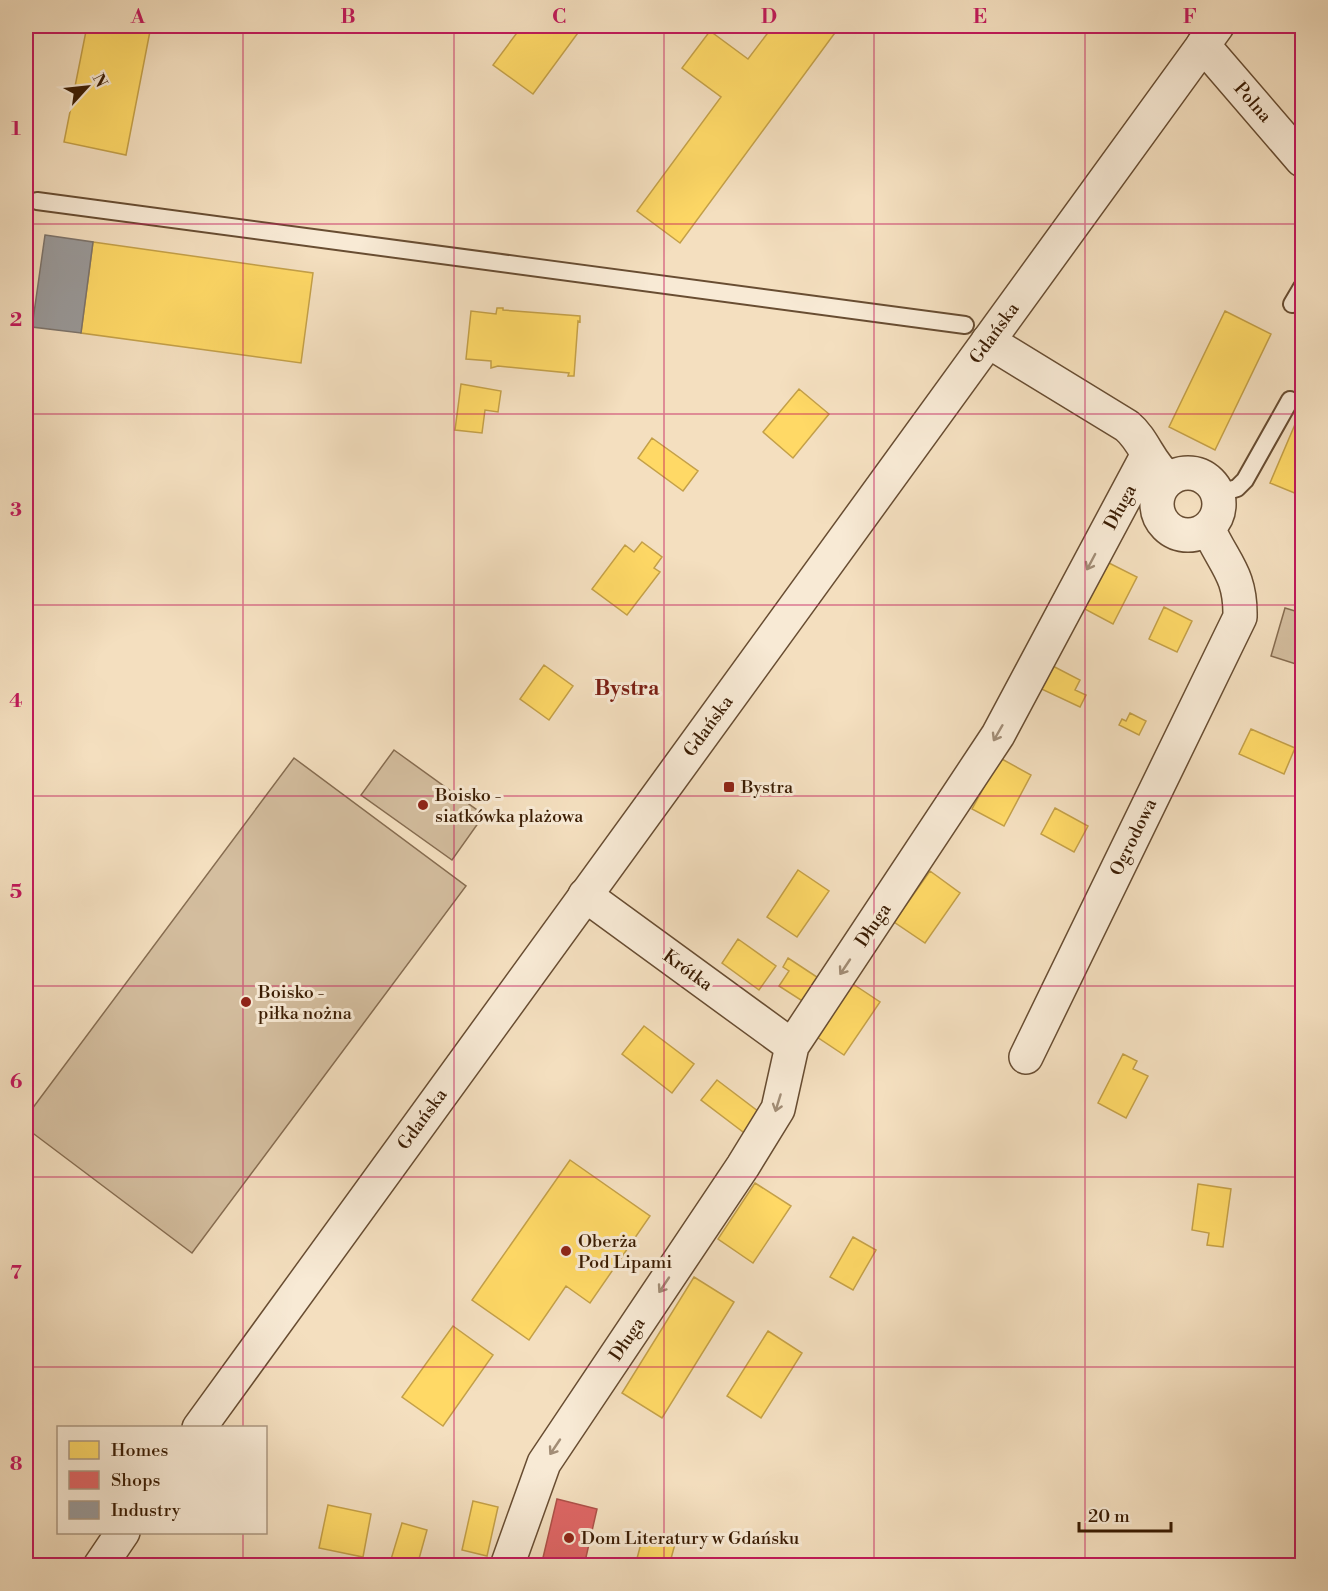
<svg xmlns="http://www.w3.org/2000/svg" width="1328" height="1591" viewBox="0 0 1328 1591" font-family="'Libre Bodoni',serif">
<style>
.green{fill:#d4be9f;stroke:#876d51;stroke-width:1.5}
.homes{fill:#ffd966;stroke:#c4a048;stroke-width:1.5}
.shops{fill:#e06666;stroke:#ae5048;stroke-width:1.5}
.industry{fill:#999;stroke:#7c746c;stroke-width:1.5}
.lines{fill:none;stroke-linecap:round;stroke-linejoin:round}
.service-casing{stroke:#684d32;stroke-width:20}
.minor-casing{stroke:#684d32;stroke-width:36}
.tertiary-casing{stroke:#684d32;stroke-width:36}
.service{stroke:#f8ead5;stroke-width:16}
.minor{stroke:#f8ead5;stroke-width:33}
.tertiary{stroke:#f8ead5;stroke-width:33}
.oneway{stroke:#a28d76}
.grid{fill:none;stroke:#c2185b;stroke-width:1.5;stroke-opacity:0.55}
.poi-dot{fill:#8f2418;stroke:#f8ead5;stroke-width:2}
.labels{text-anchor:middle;stroke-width:6;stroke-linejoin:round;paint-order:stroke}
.street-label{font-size:18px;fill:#3a1c03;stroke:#f8ead5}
.poi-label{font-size:18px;fill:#3a1c03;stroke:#f8ead5;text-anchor:start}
.quarter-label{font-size:21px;font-weight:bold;fill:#7a1f14;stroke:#f8ead5}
.neatline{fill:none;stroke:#c2185b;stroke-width:2}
.grid-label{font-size:20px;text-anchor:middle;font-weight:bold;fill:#c2185b}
</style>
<rect width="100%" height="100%" fill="#f4dfbf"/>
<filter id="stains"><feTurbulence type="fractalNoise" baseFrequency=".00333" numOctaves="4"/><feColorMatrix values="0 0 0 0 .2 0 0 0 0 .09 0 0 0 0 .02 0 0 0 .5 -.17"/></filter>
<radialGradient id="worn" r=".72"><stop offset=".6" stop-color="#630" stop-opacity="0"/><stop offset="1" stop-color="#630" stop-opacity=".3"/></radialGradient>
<path class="green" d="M1285,608l17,5v53l-31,-10z
M394,750l90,65 -32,45 -91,-65z
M294,758l172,128 -274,367 -166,-125v-11z"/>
<path class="homes" d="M87,26h64l-25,129 -62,-13z
M522,26h61l-50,68 -40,-29z
M773,26h67l-160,217 -43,-32 84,-114 -39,-29 28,-37 38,28z
M93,242l220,31 -12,90 -220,-30z
M497,308h6v2l77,6v6l-2,-1 -4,55h-6l1,-3 -71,-7 -7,2v-7l-25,-2 5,-48 25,3z
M1225,311l46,23 -56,116 -46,-23z
M461,384l40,7 -3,21 -13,-2 -3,23 -27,-3z
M799,389l30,25 -36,44 -30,-26z
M1302,408v73l-5,13 -27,-11z
M652,438l46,33 -15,20 -45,-33z
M642,542l20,15 -8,11 6,4 -33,43 -35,-26 33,-44 9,7z
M1105,561l32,16 -24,47 -32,-17z
M1164,607l28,14 -15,31 -28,-13z
M1047,663l33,17 -5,10 11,5 -6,12 -45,-21z
M544,665l29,21 -24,34 -29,-21z
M1130,713l16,8 -7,14 -20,-10 3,-6 4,2z
M1251,729l44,19 -11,26 -45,-20z
M1000,758l31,17 -27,51 -32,-17z
M1055,808l33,18 -14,26 -33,-18z
M798,870l31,21 -32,46 -30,-20z
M930,871l30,22 -35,50 -31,-21z
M738,939l38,27 -17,24 -37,-27z
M788,958l35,23 -16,23 -28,-18 10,-15 -6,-4z
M853,984l27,18 -36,53 -27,-18z
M644,1026l50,38 -22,29 -50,-39z
M1123,1054l14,7 -4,8 15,7 -22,42 -28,-15z
M717,1080l46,35 -16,20 -46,-35z
M570,1160l80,56 -60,87 -24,-17 -37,54 -57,-40z
M755,1183l36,23 -38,57 -35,-24z
M1198,1184l33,5 -8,58 -16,-2 2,-12 -17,-3z
M853,1237l23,13 -23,40 -23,-13z
M694,1277l40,25 -72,116 -40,-25z
M453,1326l40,29 -50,71 -41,-29z
M768,1331l34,22 -41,65 -34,-22z
M473,1501l25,6 -11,49 -25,-6z
M328,1505l43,9 -8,43 -44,-9z
M402,1523l25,7 -10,36h-28z
M643,1536l32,8 -6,22h-34z"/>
<path class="shops" d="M557,1499l40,10 -13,57h-43z"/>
<path class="industry" d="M45,235l48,7 -12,91 -49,-6z"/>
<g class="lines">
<defs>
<path id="service" d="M37,201l928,124
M1292,304l10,-17
M1218,494l19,-6 8,-8 45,-80"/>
<path id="minor" d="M1203,45l99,115
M988,341l139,85c18,15 23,40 42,53
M1157 504a31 31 0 1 1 62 0a31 31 0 1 1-62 0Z
M585,895l207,151
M1026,1057l214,-440c1,-43 -16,-53 -32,-89
M507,1566l37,-103 199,-297 35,-57 14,-63 206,-311 150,-281"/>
<path id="tertiary" d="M199,1428l1018,-1402
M100,1566l23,-34"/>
</defs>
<use href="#service" class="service-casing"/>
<use href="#minor" class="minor-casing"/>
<use href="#tertiary" class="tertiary-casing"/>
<use href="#service" class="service"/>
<use href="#minor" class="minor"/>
<use href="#tertiary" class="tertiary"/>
</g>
<defs><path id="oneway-shaft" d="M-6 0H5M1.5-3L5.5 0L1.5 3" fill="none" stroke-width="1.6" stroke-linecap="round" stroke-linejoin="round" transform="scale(1.5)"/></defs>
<g class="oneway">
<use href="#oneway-shaft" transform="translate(1091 562) rotate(118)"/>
<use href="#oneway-shaft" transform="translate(998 733) rotate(120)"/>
<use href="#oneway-shaft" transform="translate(845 967) rotate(124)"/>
<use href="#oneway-shaft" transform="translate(778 1103) rotate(107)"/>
<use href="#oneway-shaft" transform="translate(664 1285) rotate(124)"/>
<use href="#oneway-shaft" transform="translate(555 1447) rotate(124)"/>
</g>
<path class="grid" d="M243,26v1402M454,26v1540M664,26v1540M874,26v1540M1085,26v1540M26,224h1276M26,414h1276M26,605h1276M26,796h1276M26,986h1276M26,1177h1276M26,1367h1276M243,1532v34"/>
<g class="poi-dot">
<rect x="723" y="781" width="12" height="12" rx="3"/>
<circle cx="423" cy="805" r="6"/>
<circle cx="246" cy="1002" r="6"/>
<circle cx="566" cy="1251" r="6"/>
<circle cx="569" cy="1538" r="6"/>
</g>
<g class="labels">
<g class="street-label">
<text transform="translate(1253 102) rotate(49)" y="6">Polna</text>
<text transform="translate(994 333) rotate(-54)" y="6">Gdańska</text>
<text transform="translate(1120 507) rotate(-62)" y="6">Długa</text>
<text transform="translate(708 726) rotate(-54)" y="6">Gdańska</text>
<text transform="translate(1133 837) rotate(-64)" y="6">Ogrodowa</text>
<text transform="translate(873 925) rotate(-56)" y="6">Długa</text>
<text transform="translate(688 970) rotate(36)" y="6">Krótka</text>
<text transform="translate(422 1119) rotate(-54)" y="6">Gdańska</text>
<text transform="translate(627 1339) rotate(-56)" y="6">Długa</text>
</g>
<g class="poi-label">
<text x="741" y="793">Bystra</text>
<text x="435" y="801">Boisko -<tspan x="435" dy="21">siatkówka plażowa</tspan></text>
<text x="258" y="998">Boisko -<tspan x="258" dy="21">piłka nożna</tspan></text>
<text x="578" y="1247">Oberża<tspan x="578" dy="21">Pod Lipami</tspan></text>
<text x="581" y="1544">Dom Literatury w Gdańsku</text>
</g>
<g class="quarter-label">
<text x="627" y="695">Bystra</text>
</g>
</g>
<rect width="1328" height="1591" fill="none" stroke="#f4dfbf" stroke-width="66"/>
<rect x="57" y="1426" width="210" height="108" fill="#f8ead5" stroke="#ac9881" stroke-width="1.5"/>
<rect x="69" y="1441" width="30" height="18" fill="#ffd966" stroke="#ac9881" stroke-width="1.5"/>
<text x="111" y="1456" font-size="18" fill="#3a1c03">Homes</text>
<rect x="69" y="1471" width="30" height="18" fill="#e06666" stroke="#ac9881" stroke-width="1.5"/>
<text x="111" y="1486" font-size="18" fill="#3a1c03">Shops</text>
<rect x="69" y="1501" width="30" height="18" fill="#999999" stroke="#ac9881" stroke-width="1.5"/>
<text x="111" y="1516" font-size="18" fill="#3a1c03">Industry</text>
<g transform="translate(87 87) rotate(63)" stroke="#f8ead5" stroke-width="4.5" paint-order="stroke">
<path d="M0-4.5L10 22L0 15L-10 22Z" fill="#3a1c03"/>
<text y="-9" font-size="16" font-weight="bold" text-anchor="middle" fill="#3a1c03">N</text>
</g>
<path d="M1079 1522v9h92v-9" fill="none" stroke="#3a1c03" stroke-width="3"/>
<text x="1088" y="1522" font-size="18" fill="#3a1c03" stroke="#f8ead5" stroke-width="4.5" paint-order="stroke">20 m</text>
<rect x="33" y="33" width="1262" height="1525" class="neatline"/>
<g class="grid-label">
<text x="138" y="23">A</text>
<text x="348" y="23">B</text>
<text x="559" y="23">C</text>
<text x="769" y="23">D</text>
<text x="980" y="23">E</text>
<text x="1190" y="23">F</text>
<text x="16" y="135">1</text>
<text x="16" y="326">2</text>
<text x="16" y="516">3</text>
<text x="16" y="707">4</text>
<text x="16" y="898">5</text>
<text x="16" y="1088">6</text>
<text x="16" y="1279">7</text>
<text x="16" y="1470">8</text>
</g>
<rect width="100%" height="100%" filter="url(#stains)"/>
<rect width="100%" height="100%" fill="url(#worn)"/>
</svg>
